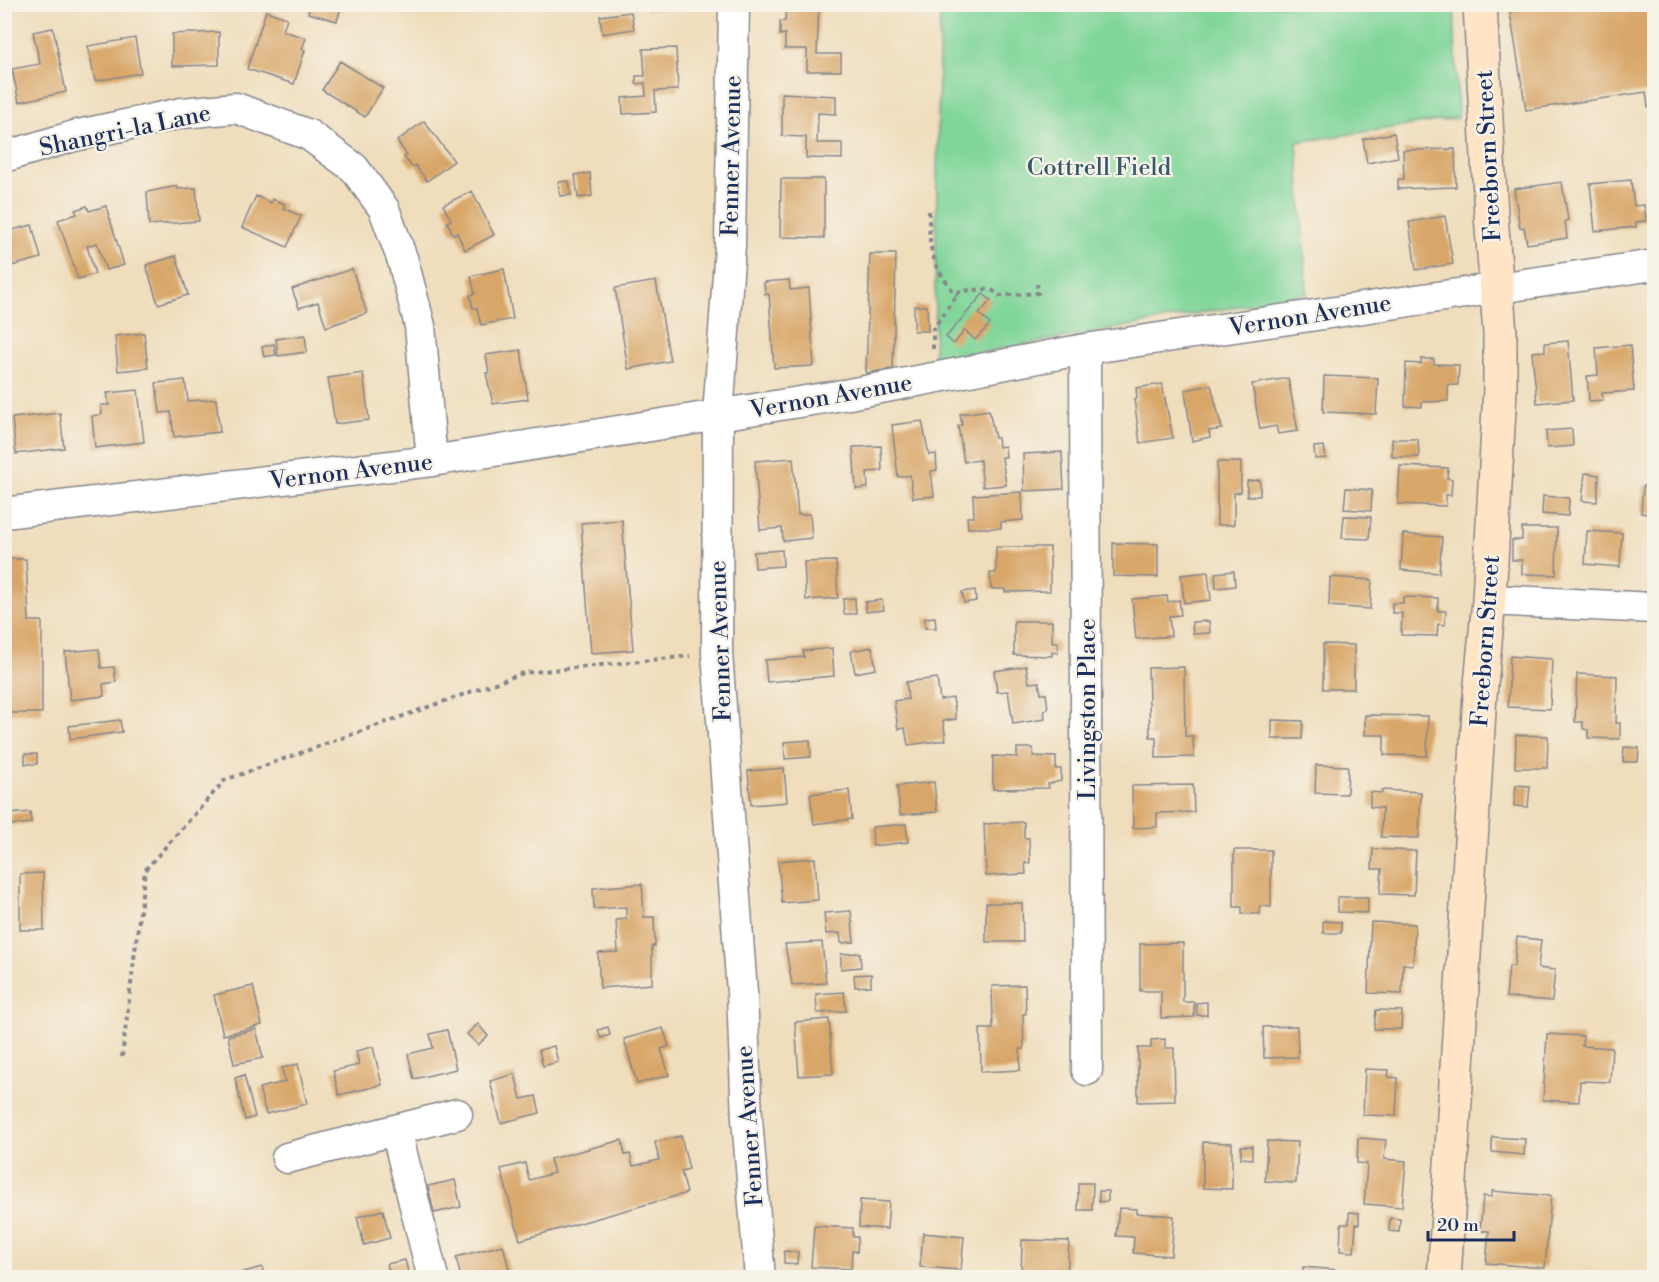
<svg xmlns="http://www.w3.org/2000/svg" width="1659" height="1282" viewBox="0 0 1659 1282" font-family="'Libre Bodoni',serif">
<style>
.green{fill:#81d69a;stroke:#4e827c;stroke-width:1.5}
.building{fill:#d8a667}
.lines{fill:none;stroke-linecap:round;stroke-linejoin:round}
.street-casing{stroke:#85868c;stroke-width:33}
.secondary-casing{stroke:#85868c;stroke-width:36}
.path{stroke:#85868c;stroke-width:4;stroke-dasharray:4.5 4.5;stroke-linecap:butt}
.street{stroke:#fff;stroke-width:30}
.secondary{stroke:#ffe4c6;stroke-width:33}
.labels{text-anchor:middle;stroke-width:4.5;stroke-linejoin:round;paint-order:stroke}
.street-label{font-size:24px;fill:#1b2f5e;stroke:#f7f3e8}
.park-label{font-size:24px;fill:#34596d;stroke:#f7f3e8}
</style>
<rect width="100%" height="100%" fill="#f7f3e8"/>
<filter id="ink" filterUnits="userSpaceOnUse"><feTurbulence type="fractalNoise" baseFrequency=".0167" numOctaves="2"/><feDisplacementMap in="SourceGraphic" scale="12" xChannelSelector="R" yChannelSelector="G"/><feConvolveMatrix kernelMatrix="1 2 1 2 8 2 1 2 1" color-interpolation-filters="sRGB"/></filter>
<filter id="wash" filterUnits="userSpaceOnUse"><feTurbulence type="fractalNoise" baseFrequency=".008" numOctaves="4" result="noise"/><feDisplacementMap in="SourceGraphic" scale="24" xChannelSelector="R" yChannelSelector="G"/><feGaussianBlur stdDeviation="1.35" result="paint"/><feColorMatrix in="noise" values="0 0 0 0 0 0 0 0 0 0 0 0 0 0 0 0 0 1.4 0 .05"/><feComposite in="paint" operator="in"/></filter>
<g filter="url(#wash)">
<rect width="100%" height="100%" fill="#efddbb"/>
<path class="green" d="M940,5h514l4,113 -161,24 10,152 -373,67z"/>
<g id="blocks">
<path class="building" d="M311,4h31l-5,17 -29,-8z
M646,4h33l1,3 -34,3z
M786,4h33l-2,50h24v17h-34v-22h-22v-15l-5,1v-14h5z
M1521,4h133v102l-6,1 -2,-15 -120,18 -17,-104z
M266,11l21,7 -4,13 23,7 -4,11 3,1 -11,34 -47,-15z
M631,12l3,17 -32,5 -2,-18z
M53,28l13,64 -47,10 -7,-33 28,-5 -7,-32z
M219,32v33l-47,1v-32z
M135,38l6,35 -46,8 -7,-35z
M676,48l2,42 -23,1 1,21 -33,2 -1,-16 24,-2 -1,-13 -9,1v-8h9l-2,-27z
M340,61l43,27 -18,29 -43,-27z
M782,93l54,3v18l-18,-1 -1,30h25v16l-36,-1v-21l-24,-1z
M424,121l30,40 -27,20 -12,-16 -3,2 -8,-10 3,-2 -10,-14z
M1394,133l4,24 -31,6 -4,-24z
M1455,149l1,38 -58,2v-10h6l-1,-29z
M590,173l2,23 -14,2 -3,-23z
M781,179h43v59l-44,-1z
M1631,180l3,26 10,-1 2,16 -10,1v5l-41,4 -5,-47z
M569,181l2,14 -11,1 -2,-14z
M1562,182l6,38 -3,1 2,17 -40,6 -3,-17 -4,1 -6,-39z
M177,186l1,3 18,-1 3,33 -50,4 -2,-33z
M472,191l22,44 -29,15 -8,-17 -4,1 -6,-12 4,-2 -8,-15z
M256,196l15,7 1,-4 13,5 -2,4 18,8 -14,31 -45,-20z
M87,206l2,5 17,-5 18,59 -18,5 -9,-27 -10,3 8,28 -17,5 -20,-59 19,-6 -2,-4z
M1445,216l8,48 -37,6 -7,-48z
M32,225l9,33 -37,10v-36z
M870,254h26l-3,115 -27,4z
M176,256l12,39 -30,9 -12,-39z
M352,269l15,44 -41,14 -8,-25 -19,6 -7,-19z
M504,269l9,50 -32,6 -4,-17h-4l-3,-13 5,-1 -4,-18z
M789,280l1,10 19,-2 5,78 -40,2 -5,-74h-4l-1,-12z
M656,281l14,80 -42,8 -13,-81z
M983,294l8,6 -12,14 11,10 -15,16 -10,-10 -11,14 -8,-7z
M914,306h13l1,25h-14z
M144,333l4,35 -30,3 -3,-35z
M305,335l2,17 -29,4 -2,-17z
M1568,341l5,59 -36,3 -5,-51 13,-1v-8z
M274,344l2,11 -12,2 -2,-10z
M1630,345l4,46 -32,2 1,7 -14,1 -2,-25 11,-1 -2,-27z
M521,350l7,49 -35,5 -7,-31h3l-3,-18z
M1421,359h13v5l25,1 -1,20h-10v16l-26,1v5l-17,-1 1,-43 15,1z
M363,373l6,47 -34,4 -7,-46z
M1324,376l54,2 -2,36 -53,-2z
M1288,378l10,53 -20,3 -2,-8 -16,3 -8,-45z
M185,380l3,21 28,-2 4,33 -46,5 -3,-25 -11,1 -4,-30z
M1162,384l11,54 -33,5 -6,-44h3l-1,-11z
M1211,385l11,44 -13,2 1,6 -18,4 -7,-51z
M138,390l6,52 -49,6 -3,-32 10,-2 -1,-9h8l-2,-12z
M989,410l6,28h3l1,9 6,-1 1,11h-4l4,28 -23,2 -3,-27 -16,2 -6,-36 4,-1 -2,-11z
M60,413l4,35 -48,6 -4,-36z
M922,421l7,34 7,-1 1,16 -6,1 3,25 -21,2 -3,-23 -12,2 -6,-52z
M1572,429l1,17 -26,2 -1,-17z
M1392,439h26l1,18h-27z
M881,446l1,25 -15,1 1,16 -12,1 -3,-42z
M1324,446l2,12 -11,1 -1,-12z
M1062,452l2,37 -40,2 -1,-37z
M793,458l5,57 12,-1 2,24 -29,3 -1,-13 -22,2 -5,-69z
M1217,462h24v30l-7,1v32h-17z
M1400,466l48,2 -1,10 5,1 -1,16h-5v11l-48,-2z
M1585,473l14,2 -2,27 -15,-1z
M1260,480v16h-13v-15z
M1643,486h11v29l-13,-2z
M1346,488l26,2 -1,21 -27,-2z
M1022,492l1,28 -22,2v6h-33l-1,-11h7l-1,-22z
M1543,496l26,2 -1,18 -26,-2z
M1344,516l27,1 -2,22 -27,-1z
M622,520l11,130 -42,3 -10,-130z
M1522,528h35l-1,47 -34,-1v-14h-10v-20h10z
M1587,531l35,2 -2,34 -35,-3z
M1650,531l4,1v35h-6z
M1403,534l39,3 -3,36 -38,-3z
M1113,543l45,1v33l-45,-1z
M996,547h54v44l-45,1v-3h-14l-1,-16h6z
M782,550l1,16 -28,2 -1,-16z
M4,559h22l3,62h13v92h-35z
M836,561l2,37 -32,2 -2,-38z
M1234,571l1,15 -19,2 -1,-15z
M1208,572l3,28 -27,3 -3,-28z
M1330,577l42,3 -2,29 -41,-3z
M975,590l1,11 -12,2 -2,-11z
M1167,596l1,6 11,-2 2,15 -12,1 2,20 -35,3 -4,-40z
M1403,597l35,1v13h8l-1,14 -7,-1 -1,12 -36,-1 1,-22h-10v-10h11z
M855,598l1,16h-12l-1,-15z
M882,600l2,10 -18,2 -1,-10z
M935,617l1,11h-11v-10z
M1014,621h38v21h6v11l-6,-1v4l-38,-1z
M1209,621l1,12 -17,1 -1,-12z
M1323,644l31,1v44h-31z
M872,647l4,22 -21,4 -4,-22z
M832,648l2,28 -67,6 -2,-22 39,-3 -1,-6z
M99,649l2,19 13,-1 2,15 -13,2 1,12 -34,4 -5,-48z
M1510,656l42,3 -2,50 -42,-2z
M1026,666l3,17 10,-1 2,12h5l2,15 -4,1 1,9 -32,5 -5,-33 -11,1 -3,-21z
M1184,667l1,69h8l1,21 -38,1v-21h-6l-2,-69z
M1577,674l40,2 -1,47h4v16l-32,-1v-8l-5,-1v-7h-8z
M937,678l3,22 13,-2 3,21 -13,2 3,19 -38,5 -3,-17 -7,1 -4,-28 14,-2 -2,-17z
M1365,715l63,1 -1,40 -43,-1v-20h-19z
M120,720l2,12 -52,7 -1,-13z
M1272,720l31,1 -1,18h-30z
M1516,735l32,1 -1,32h-32z
M810,740l1,17 -26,2 -1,-17z
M1624,747l15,1 -1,14h-15z
M1017,748h16v8l23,1v12h5v12l-13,3 1,4 -56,1v-33l24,1z
M25,754h12v10h-12z
M1316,765l32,1 -1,28 -32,-1z
M784,768l3,34 -36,3 -3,-34z
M934,782l3,30 -37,3 -3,-29z
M1193,785l1,27 -37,1v14l-24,1 -1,-42z
M1516,785l14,1 -2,21 -14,-1z
M849,790l3,29 -38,5 -4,-30z
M1382,790l39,2 -2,46 -38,-1 1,-29 -12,-1v-15l12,1z
M30,812l1,11 -19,2 -2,-11z
M1024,822v16h5l1,25h-5l1,11 -40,2 -2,-52z
M906,824l2,18 -35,4 -1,-19z
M1373,849l43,2 -2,44 -34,-1 2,-25h-10z
M1234,850h37v57l-11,-1v8h-18v-7h-8z
M815,858l3,42 -36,3 -4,-42z
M43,873l1,57h-24v-56z
M642,884l2,33h10l1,29h-3v38l-52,4 -2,-35 20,-1 -2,-32 10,-1v-12l-32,2 -1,-21z
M1338,897h30v16l-30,-1z
M986,903h36l1,39h-37z
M851,911l3,31 -13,1 -1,-10 -14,1 -2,-21z
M1323,921l18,1v11h-18z
M1371,922l44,2 -2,41 -10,-1 -1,30 -34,-1z
M1517,937l24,3 -3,28 17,2 -3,31 -46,-4 3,-31h5z
M822,942l4,41 -34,2 -7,-41z
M1183,943v59h11v15l-33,1v-27h-21v-47z
M860,953l1,14 -20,2v-15z
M871,974v12l-16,1 -1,-12z
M1025,985l1,29h-3l1,35h-4v21l-39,2 -1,-43h13l-1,-43z
M253,986l9,39 -39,10 -9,-40z
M844,992l2,19 -29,2 -1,-19z
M1207,1002v13h-10l-1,-12z
M1376,1010l26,1 -1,18h-27z
M829,1019l4,55 -34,2 -4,-54z
M478,1024l10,12 -10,9 -11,-11z
M1297,1026l1,31 -34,1 -1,-31z
M608,1027l2,8 -9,3 -3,-8z
M663,1028l6,18 -8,3 8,26 -32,9 -13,-45z
M256,1029l7,29 -29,6 -6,-28z
M447,1030l9,39 -42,10 -6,-25 25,-6 -3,-14z
M1547,1034l36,2 -1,10 30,2 -2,34 -30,-1 -1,21 -36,-2z
M1165,1039v9h9l1,53 -37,1v-54h13v-8z
M554,1046l4,16 -15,4 -4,-16z
M373,1047l9,38 -43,10 -6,-24 26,-6 -3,-14z
M298,1064l9,40 -41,10 -7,-26 26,-6 -3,-14z
M1365,1069l24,1 -1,7 10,1 -2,38 -33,-1z
M515,1074l6,25 15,-3 4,17 -39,10 -11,-42z
M244,1075l11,42 -10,3 -10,-42z
M681,1136l8,33 -8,2 6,22 -167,47 -19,-71 24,-6 4,17 25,-7 -4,-14 72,-19 3,15 5,-1 3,12 26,-6 -4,-18z
M1492,1137l33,2 -1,16 -32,-3z
M1358,1138l28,2 -2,19 22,2 -4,46 -38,-3 3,-40 -10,-1z
M1267,1141l31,1 -2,41 -31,-2z
M1203,1142l29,1v46l-29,-1z
M1241,1146h11v13l-11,-1z
M455,1180l6,27 -27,6 -6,-27z
M1078,1183h15l-1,27h-14z
M1099,1191h9v10l-9,1z
M1492,1191l59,5 -6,72 -59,-5 3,-32h-9l3,-35 9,1z
M860,1200l29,2 -2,27 -28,-2z
M1119,1208l18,1 -1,4 38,3 -3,40 -38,-3 1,-16 -18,-1z
M383,1210l7,28 -26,7 -7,-28z
M1349,1212l10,1v11h-3l-2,28 -14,-1 1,-27h8z
M1390,1218l10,1 -1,13 -10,-1z
M814,1226l39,2v9h5l-1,15 -5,-1 -1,18 -40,-2z
M923,1233l41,4 -3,33 -41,-3z
M1022,1240l47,1 -2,37 -46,-1z
M503,1245l8,32 -50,1 -5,-21z
M784,1251l14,1 -1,12 -13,-1z
M405,1260l4,15 6,-1v4h-24l-4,-14z
M262,1267l3,11h-39v-1z
M1303,1267l34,3 -1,8h-34z
M1363,1271l33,1v6h-33z"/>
</g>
</g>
<g filter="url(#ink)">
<use href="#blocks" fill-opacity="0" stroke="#85868c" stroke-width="1.5"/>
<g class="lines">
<defs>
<path id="street" d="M734,4l-4,242 -12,170 -1,237 25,339 5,127 13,159
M4,157l70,-21 108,-23 54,-5 73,27 45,33 30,41 19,52 17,65 12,135
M1085,349l2,721
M4,513l428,-52 417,-67 236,-45 569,-84
M1489,600l165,8
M396,1130l37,148
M287,1158l170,-44"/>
<path id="secondary" d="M1444,1278l36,-583 9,-95 11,-211v-56l-9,-118 -11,-211"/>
</defs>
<use href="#street" class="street-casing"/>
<use href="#secondary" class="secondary-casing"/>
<path class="path" d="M929,211c0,41 2,53 28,85
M933,349v-20l27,-38 31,-2 8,7 39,-3 -1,-9
M122,1057l23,-187 80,-90 298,-107 167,-17"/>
<use href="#street" class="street"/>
<use href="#secondary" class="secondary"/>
</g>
</g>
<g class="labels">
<g class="street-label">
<text transform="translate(125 130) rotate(-12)" y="8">Shangri-la Lane</text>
<text transform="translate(731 156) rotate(-89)" y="8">Fenner Avenue</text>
<text transform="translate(1488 156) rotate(-93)" y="8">Freeborn Street</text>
<text transform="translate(1310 315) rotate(-9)" y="8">Vernon Avenue</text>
<text transform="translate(831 396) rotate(-10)" y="8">Vernon Avenue</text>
<text transform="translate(351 471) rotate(-7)" y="8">Vernon Avenue</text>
<text transform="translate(720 641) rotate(-92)" y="8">Fenner Avenue</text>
<text transform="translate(1485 641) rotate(-86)" y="8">Freeborn Street</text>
<text transform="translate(1087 709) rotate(-90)" y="8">Livingston Place</text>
<text transform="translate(749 1126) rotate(-94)" y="8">Fenner Avenue</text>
</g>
<g class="park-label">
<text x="1099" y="175">Cottrell Field</text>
</g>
</g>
<rect width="1659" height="1282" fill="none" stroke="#f7f3e8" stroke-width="24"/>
<path d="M1428 1231v9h86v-9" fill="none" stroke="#1b2f5e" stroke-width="3"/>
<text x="1437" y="1231" font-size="18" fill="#1b2f5e" stroke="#f7f3e8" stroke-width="4.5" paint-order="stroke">20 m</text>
</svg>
